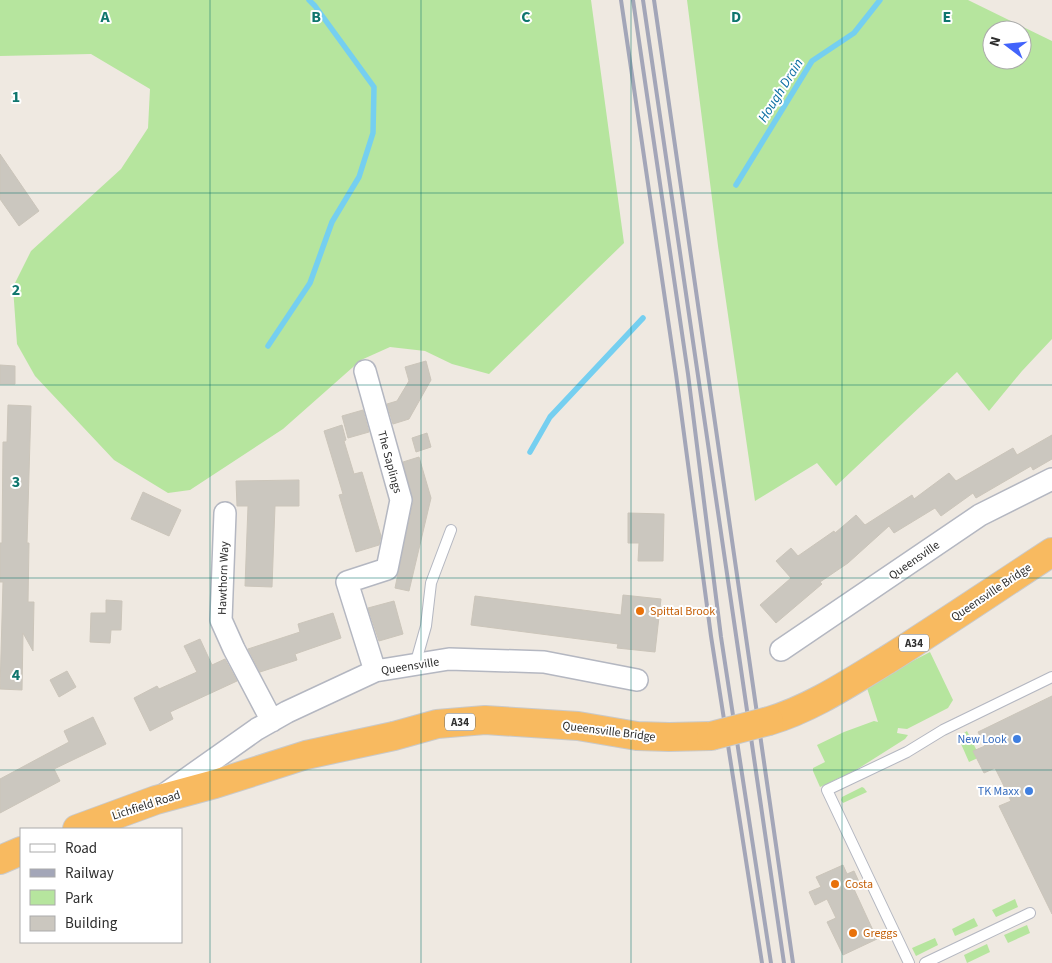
<svg xmlns="http://www.w3.org/2000/svg" width="1052" height="963" viewBox="0 0 1052 963" font-family="'Source Sans 3',sans-serif">
<style>
.green{fill:#b6e59e;fill-rule:evenodd}
.lines{fill:none;stroke-linecap:round;stroke-linejoin:round}
.stream{stroke:#75cff0;stroke-width:5.5}
.building{fill:#cbc7bf;stroke:#cbc5ba}
.service-casing{stroke:#b4b7c1;stroke-width:12}
.minor-casing{stroke:#b4b7c1;stroke-width:24}
.trunk-casing{stroke:#c9c9c9;stroke-width:30}
.service{stroke:#fff;stroke-width:10}
.minor{stroke:#fff;stroke-width:21}
.trunk{stroke:#f8ba60;stroke-width:28}
.rail{stroke:#a3a6b8;stroke-width:4}
.trunk-bridge-casing{stroke:#c9c9c9;stroke-width:30;stroke-linecap:butt}
.trunk-bridge{stroke:#f8ba60;stroke-width:28}
.grid{fill:none;stroke:#0f766e;stroke-width:1;stroke-opacity:0.55}
.food-dot{fill:#e8710a;stroke:#fff;stroke-width:2}
.shop-dot{fill:#3f7fe0;stroke:#fff;stroke-width:2}
.labels{text-anchor:middle;stroke-width:4;stroke-linejoin:round;paint-order:stroke}
.shield{fill:#fff;stroke:#6d6d6d;stroke-width:1}
.shield-label{font-size:11px;font-weight:bold;fill:#2e2e2e}
.street-label{font-size:12px;fill:#2e2e2e;stroke:#fff}
.food-label{font-size:12px;fill:#c56008;stroke:#fff;text-anchor:start}
.shop-label{font-size:12px;fill:#366cbe;stroke:#fff;text-anchor:end}
.water-label{font-size:14px;font-style:italic;fill:#0d6fa3;stroke:#fff}
.grid-label{font-size:16px;text-anchor:middle;font-weight:bold;fill:#0f766e;stroke:#fff;stroke-width:4;stroke-linejoin:round;paint-order:stroke}
</style>
<rect width="100%" height="100%" fill="#efe9e1"/>
<path class="green" d="M0,0h591l33,243 -135,131 -37,-10 -27,-13 -35,-4 -29,13 -78,69 -93,61 -22,3 -54,-33 -79,-84 -18,-32 -4,-57 18,-36 90,-82 27,-41 2,-39 -59,-35 -91,2z
M687,0h281l84,41v298l-30,32 -33,40 -32,-39 -121,114 -19,-23 -62,38 -37,-255zM992,30h30v30h-30z
M930,652l23,48 -5,8 -41,21 -9,-1 -1,5 11,2 -3,4 -49,31 -36,17 -7,-16v-3l12,-6 -8,-17 27,-13 30,-11 4,1 -11,-34 32,-20z
M967,731l13,26 -11,5 -11,-25z
M862,787l2,1 3,4 -24,11 -2,-3 1,-3z
M1015,899l3,8 -22,10 -4,-7z
M974,918l4,8 -23,10 -3,-7z
M1027,925l3,8 -22,10 -4,-8z
M935,938l3,7 -22,11 -4,-8z
M987,944l3,8 -23,11 -3,-8z"/>
<g class="lines">
<path class="stream" d="M736,185l76,-124 42,-28 26,-33
M268,346l42,-63 22,-61 27,-45 14,-44 1,-46 -59,-81 -6,-6
M530,452l20,-35 93,-99"/>
</g>
<path class="building" d="M0,154l39,57 -20,15 -19,-27z
M426,361l5,19 -22,39 -16,5 -6,-20 10,-3 12,-20 -4,-14z
M0,365l15,1v18h-15z
M8,405l23,1 -4,137h2l-1,59h6l-1,49 -10,-18 -1,57 -22,-1 3,-107h-3v-39h2l1,-101h4z
M363,410l6,22 -21,6 -6,-22z
M342,425l4,15 -2,1 10,33 8,-2 19,64 -2,9 -23,7 -17,-57 4,-1 -19,-63z
M427,433l4,14 -15,5 -4,-14z
M1052,435v24l-19,11 -2,-4 -55,32 -3,-5 -32,23 -6,-8 -41,25 -5,-7 -41,37 -28,19 2,2 -46,39 -16,-18 31,-27 -15,-17 15,-13 7,8 36,-25 1,2 21,-18 9,10 47,-30 2,4 35,-26 7,8 57,-33 4,7z
M419,457l12,41 -22,93 -14,-3 18,-86 -10,-40z
M299,480v26h-24l-3,81 -27,-1 3,-80h-11l-1,-25z
M143,492l38,18 -12,26 -38,-17z
M628,513l36,1 -1,47h-25l1,-18h-11z
M623,595l38,4 -6,53 -38,-4 1,-4 -147,-19 4,-29 146,19z
M106,600l16,1 -1,29h-10l-1,13 -20,-1 1,-29h15z
M394,601l9,33 -24,7 -11,-33z
M333,613l8,25 -46,16 2,6 -37,12 -12,-23 52,-17 -2,-8z
M200,639l12,26 13,-6 12,22 -67,31 3,7 -23,12 -16,-33 23,-12 2,3 38,-17 -13,-26z
M67,671l9,16 -17,10 -9,-17z
M1052,696v218l-53,-108 12,-5 -9,-19 -7,-14 -11,5 -11,-22 12,-5 -7,-14z
M93,717l13,27 -52,25 6,12 -60,32v-34l69,-37 -5,-11z
M843,865l4,9 7,-3 6,13 -7,3 24,52 -34,16 -16,-33 9,-4 -9,-19 -12,6 -6,-13 12,-5 -5,-10z"/>
<g class="lines">
<defs>
<path id="service" d="M415,665l11,-39 5,-43 20,-53
M909,963l-82,-173 80,-38 36,-22 109,-53
M925,963l105,-50"/>
<path id="minor" d="M365,371l36,129 -14,69 -40,13 28,89
M225,513l-4,107 13,29 38,72
M781,650l199,-135 72,-36
M165,794l92,-65 30,-17 88,-41 74,-12 95,3 93,18"/>
<path id="trunk" d="M769,721c43,-13 80,-38 118,-61 55,-35 110,-72 165,-108
M77,829l79,-29 59,-16 91,-29 88,-19 43,-12 48,-4 93,6 59,10 32,1 42,-1
M0,860l21,-9"/>
</defs>
<use href="#service" class="service-casing"/>
<use href="#minor" class="minor-casing"/>
<use href="#trunk" class="trunk-casing"/>
<use href="#service" class="service"/>
<use href="#minor" class="minor"/>
<use href="#trunk" class="trunk"/>
<path class="rail" d="M621,0l55,374 35,262 51,327
M633,0l55,374 33,263 50,326
M643,0l141,963
M654,0l139,963"/>
<defs>
<path id="trunk-bridge" d="M711,736l58,-15"/>
</defs>
<use href="#trunk-bridge" class="trunk-bridge-casing"/>
<use href="#trunk-bridge" class="trunk-bridge"/>
</g>
<path class="grid" d="M210,0v963M421,0v963M631,0v963M842,0v963M0,193h1052M0,385h1052M0,578h1052M0,770h1052"/>
<g class="food-dot">
<circle cx="640" cy="611" r="5"/>
<circle cx="835" cy="884" r="5"/>
<circle cx="853" cy="933" r="5"/>
</g>
<g class="shop-dot">
<circle cx="1017" cy="739" r="5"/>
<circle cx="1029" cy="791" r="5"/>
</g>
<g class="labels">
<g class="shield">
<rect x="899" y="634.5" width="30" height="17" rx="4"/>
<rect x="445" y="713.5" width="30" height="17" rx="4"/>
</g>
<g class="shield-label">
<text x="914" y="647">A34</text>
<text x="460" y="726">A34</text>
</g>
<g class="street-label">
<text transform="translate(390 462) rotate(75)" y="4">The Saplings</text>
<text transform="translate(914 560) rotate(-35)" y="4">Queensville</text>
<text transform="translate(223 578) rotate(-88)" y="4">Hawthorn Way</text>
<text transform="translate(991 592) rotate(-34)" y="4">Queensville Bridge</text>
<text transform="translate(410 666) rotate(-9)" y="4">Queensville</text>
<text transform="translate(609 731) rotate(7)" y="4">Queensville Bridge</text>
<text transform="translate(146 805) rotate(-18)" y="4">Lichfield Road</text>
</g>
<g class="food-label">
<text x="650" y="615">Spittal Brook</text>
<text x="845" y="888">Costa</text>
<text x="863" y="937">Greggs</text>
</g>
<g class="shop-label">
<text x="1007" y="743">New Look</text>
<text x="1019" y="795">TK Maxx</text>
</g>
<g class="water-label">
<text transform="translate(780 90) rotate(-58)" y="5">Hough Drain</text>
</g>
</g>
<g class="grid-label">
<text x="105" y="22">A</text>
<text x="316" y="22">B</text>
<text x="526" y="22">C</text>
<text x="736" y="22">D</text>
<text x="947" y="22">E</text>
<text x="16" y="102">1</text>
<text x="16" y="295">2</text>
<text x="16" y="487">3</text>
<text x="16" y="680">4</text>
</g>
<rect x="20" y="828" width="162" height="115" fill="#ffffff" stroke="#ababab"/>
<rect x="30" y="844" width="25" height="8" fill="#ffffff" stroke="#ababab"/>
<text x="65" y="853" font-size="15" fill="#2e2e2e">Road</text>
<rect x="30" y="869" width="25" height="8" fill="#a3a6b8" stroke="#ababab"/>
<text x="65" y="878" font-size="15" fill="#2e2e2e">Railway</text>
<rect x="30" y="890" width="25" height="15" fill="#b6e59e" stroke="#ababab"/>
<text x="65" y="903" font-size="15" fill="#2e2e2e">Park</text>
<rect x="30" y="916" width="25" height="15" fill="#cbc7bf" stroke="#ababab"/>
<text x="65" y="928" font-size="15" fill="#2e2e2e">Building</text>
<g transform="translate(1007 45) rotate(286)"><circle r="24" fill="#ffffff" stroke="#ababab"/>
<path d="M0-4L9 19L0 12L-9 19Z" fill="#4264fb"/>
<text y="-8" font-size="14" font-weight="bold" text-anchor="middle" fill="#2e2e2e">N</text>
</g>
</svg>
